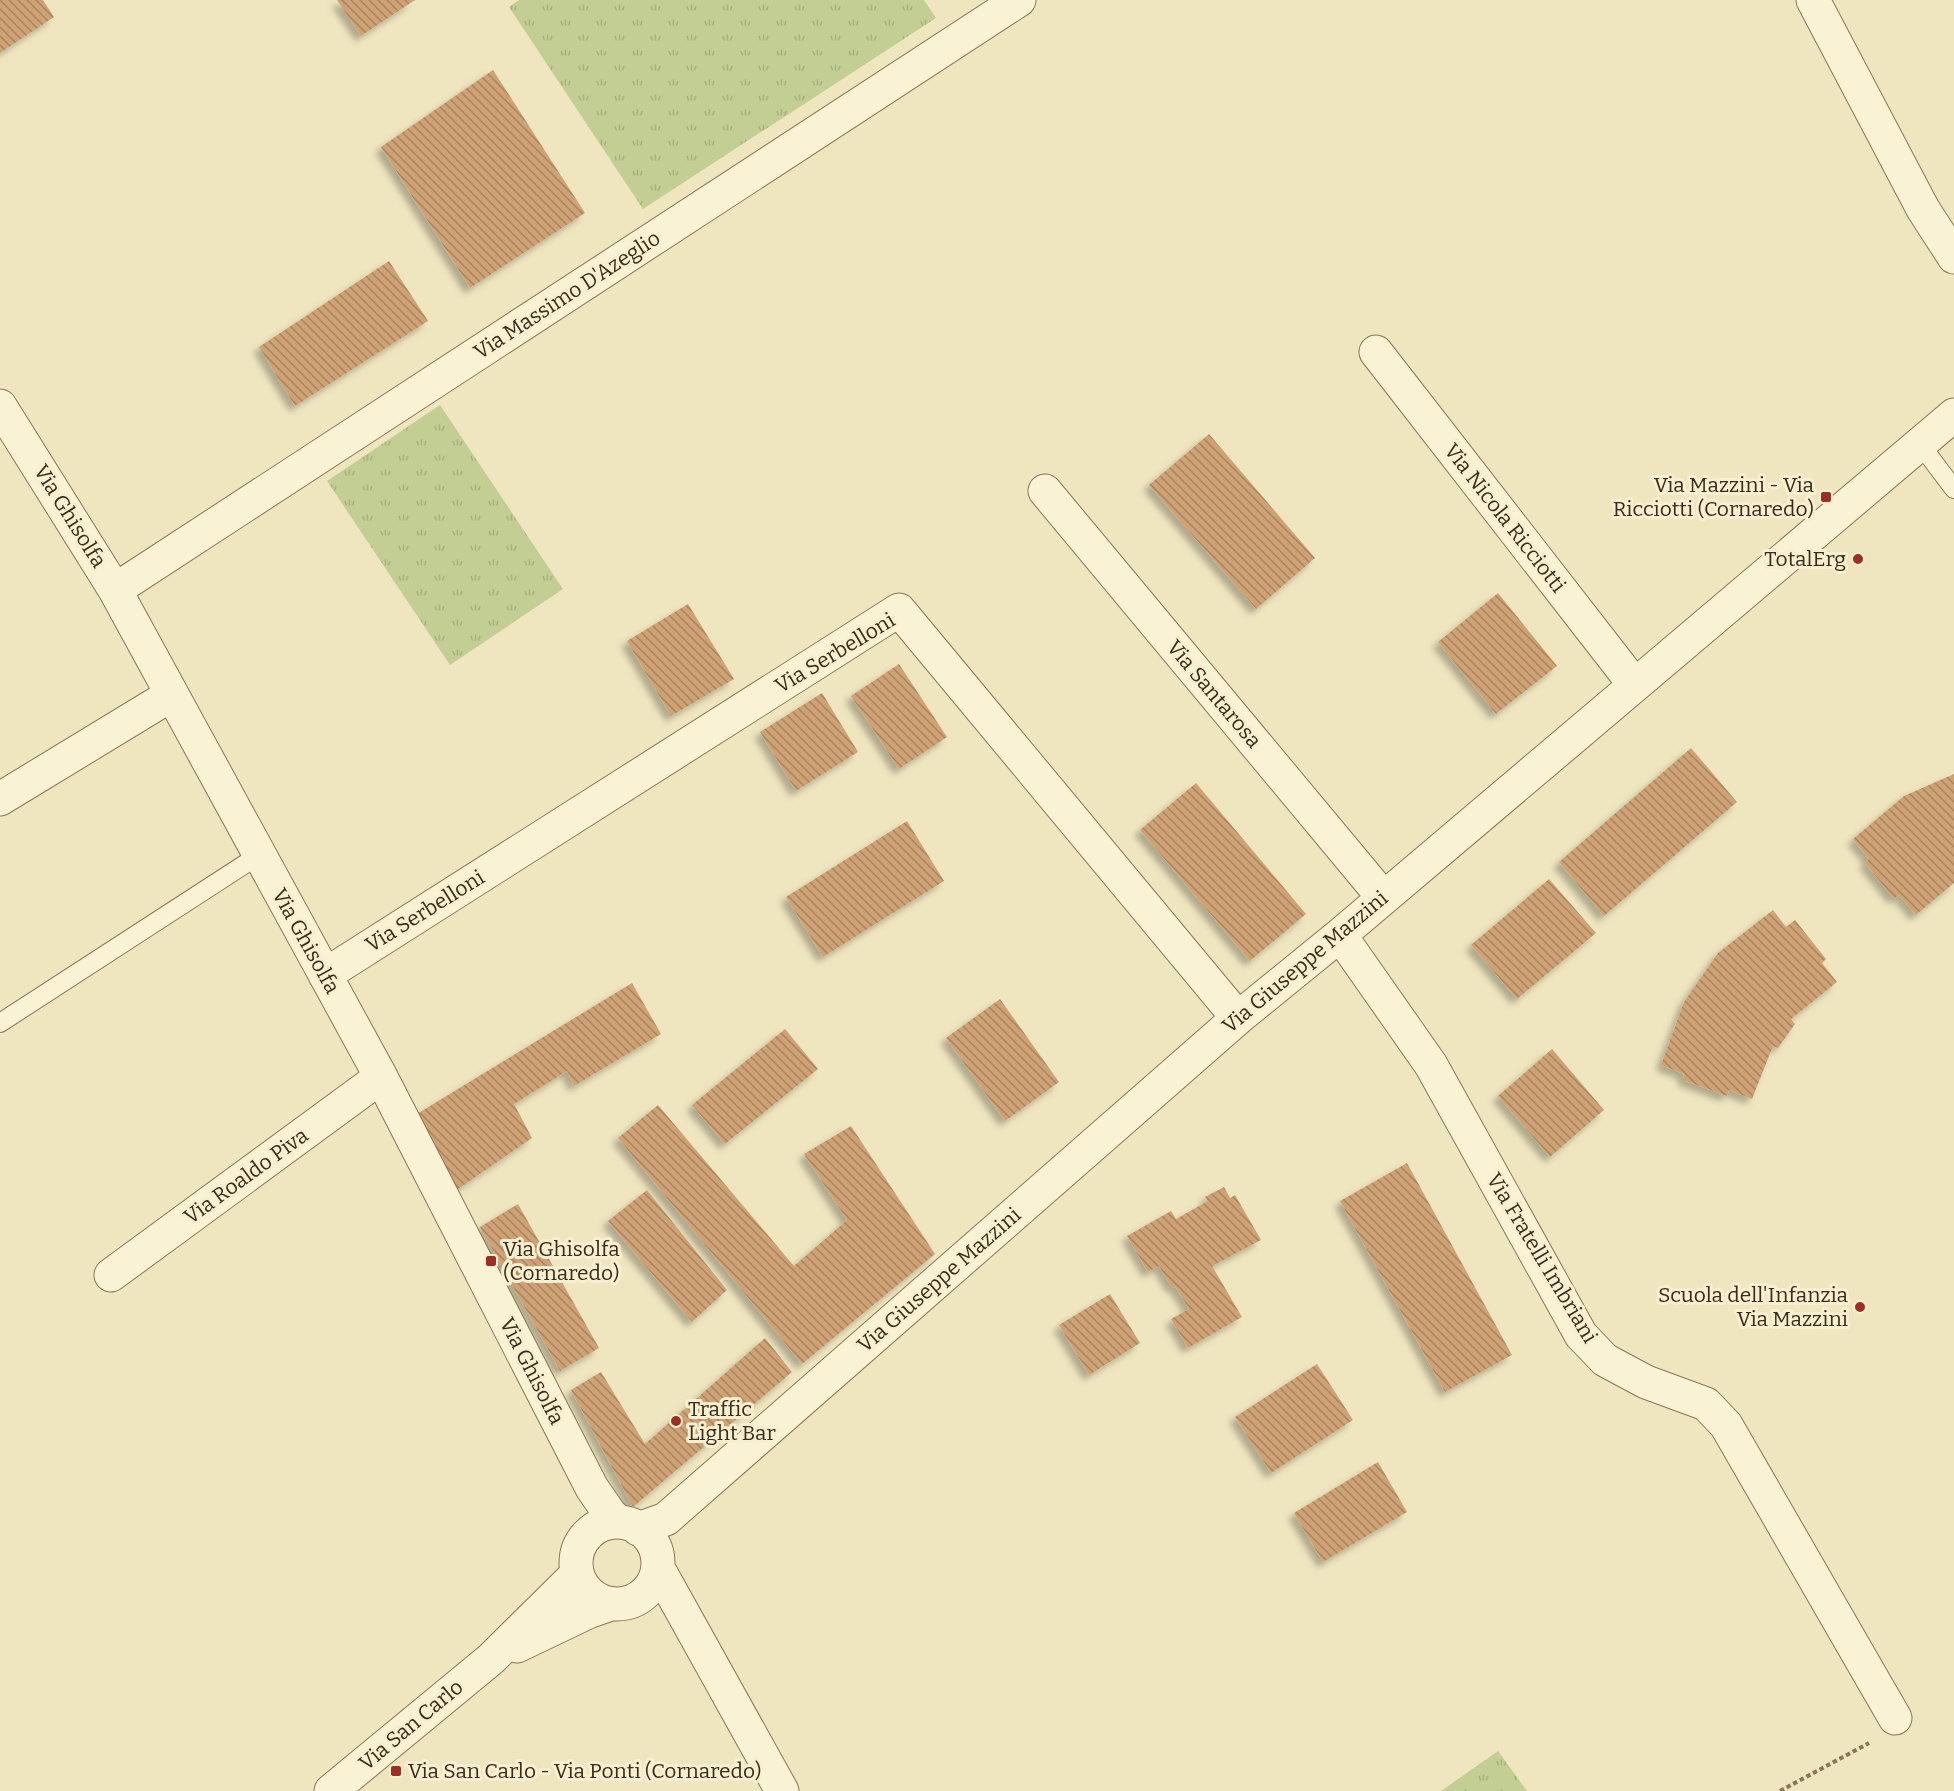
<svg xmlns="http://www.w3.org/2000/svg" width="1954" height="1791" viewBox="0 0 1954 1791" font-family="Bitter,serif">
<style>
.grass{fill:url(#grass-tufts)}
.building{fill:url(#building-back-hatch);filter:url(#shadow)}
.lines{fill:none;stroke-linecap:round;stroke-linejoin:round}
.lane-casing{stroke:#897657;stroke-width:20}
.street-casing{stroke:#897657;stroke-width:35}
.path{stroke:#897657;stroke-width:4;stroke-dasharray:4.5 3;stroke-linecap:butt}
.lane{stroke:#faf2d4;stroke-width:18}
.street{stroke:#faf2d4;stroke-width:33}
.poi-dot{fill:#9b2f25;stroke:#f7efd0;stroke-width:2}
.labels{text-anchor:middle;stroke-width:6;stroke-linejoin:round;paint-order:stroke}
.street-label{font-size:21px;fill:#382c1c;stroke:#f7efd0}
.poi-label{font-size:21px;fill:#382c1c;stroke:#f7efd0;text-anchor:end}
</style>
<defs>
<pattern id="grass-tufts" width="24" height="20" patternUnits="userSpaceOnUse" patternTransform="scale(1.5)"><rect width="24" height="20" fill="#c2ce94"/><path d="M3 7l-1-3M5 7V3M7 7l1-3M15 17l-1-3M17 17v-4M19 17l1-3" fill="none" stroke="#a7b17f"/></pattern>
<pattern id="building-back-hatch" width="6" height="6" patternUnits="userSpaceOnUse" patternTransform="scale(1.5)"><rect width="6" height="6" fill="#cfa274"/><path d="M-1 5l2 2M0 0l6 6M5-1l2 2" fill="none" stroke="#a9845e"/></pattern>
<filter id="shadow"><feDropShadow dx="-5.5" dy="5.5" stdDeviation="3" flood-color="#0004"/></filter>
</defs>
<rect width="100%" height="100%" fill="#efe6c0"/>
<path class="grass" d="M519,0h405l12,18 -293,191 -134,-202z
M440,405l123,184 -113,76 -123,-184z
M1498,1751l29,40h-86z"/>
<path class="building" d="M0,0h43l11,17 -54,36z
M337,0h78l-54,36z
M493,70l92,143 -115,75 -89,-141z
M389,261l39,60 -133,85 -36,-59z
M1209,434l106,124 -59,51 -107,-124z
M1498,593l59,73 -61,48 -58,-72z
M688,604l46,75 -63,37 -44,-75z
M899,664l48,73 -48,32 -48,-73z
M822,693l36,59 -62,39 -36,-59z
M1691,748l46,54 -133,114 -45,-54z
M1954,774v109l-38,32 -17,-20 -5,4 -29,-36 4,-4 -16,-20 51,-43z
M1196,783l110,131 -56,47 -110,-131z
M907,821l37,60 -121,76 -37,-60z
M1549,879l47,54 -79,66 -46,-54z
M1773,910l13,17 9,-7 31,39 -4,4 15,19 -46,37 4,5 -17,24 -5,-2 -21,53 -23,-9 -2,6 -44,-16 1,-6 -23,-9 23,-63 34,-49z
M632,983l29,51 -87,52 -7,-15 -53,33 18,34 -77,53 -38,-77z
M1000,999l59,83 -54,39 -59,-83z
M785,1029l33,40 -93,75 -33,-39z
M1552,1049l52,61 -54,47 -52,-61z
M658,1105l136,161 53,-46 -43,-66 47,-28 84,128 -133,110 -184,-226z
M1407,1163l105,192 -67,37 -105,-191z
M1224,1187l6,11 5,-3 26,45 -49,26 30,51 -54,31 -17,-29 18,-10 -14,-23 -3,2 -13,-22 -11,6 -21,-36 44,-25 5,8 32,-18 -3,-4z
M647,1190l80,100 -35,32 -84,-101z
M518,1204l81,144 -39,23 -80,-144z
M1110,1294l30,49 -51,32 -30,-50z
M765,1338l27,34 -159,135 -62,-117 30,-18 44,72z
M1317,1364l36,56 -82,53 -36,-56z
M1378,1462l29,50 -84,50 -29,-49z"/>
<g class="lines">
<defs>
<path id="lane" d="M1920,444l34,45
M0,1023l259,-168"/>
<path id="street" d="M1813,0l110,209 31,48
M1376,352l258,332
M0,406l115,184 266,487 211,411 18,26 9,8
M1045,491l338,406
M115,590l904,-590
M0,799l171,-104
M1340,935l91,130 150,270 24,25 41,22 60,22 20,21 169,293
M325,975l574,-365 339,408
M111,1275l270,-198
M576 1563a41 41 0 1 1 82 0a41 41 0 1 1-82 0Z
M638,1529l28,-10 572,-501 102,-83 614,-520
M658,1568l124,223
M517,1646l71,-34 23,-8
M331,1791l160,-132 86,-85"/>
</defs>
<use href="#lane" class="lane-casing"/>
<use href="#street" class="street-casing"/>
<path class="path" d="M1780,1791l89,-48"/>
<use href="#lane" class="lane"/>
<use href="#street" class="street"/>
</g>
<g class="poi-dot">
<rect x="1820" y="491" width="12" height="12" rx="3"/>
<circle cx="1858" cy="559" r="6"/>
<rect x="485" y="1255" width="12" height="12" rx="3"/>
<circle cx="1860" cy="1307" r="6"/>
<circle cx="676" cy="1421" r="6"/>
<rect x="390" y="1765" width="12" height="12" rx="3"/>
</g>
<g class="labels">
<g class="street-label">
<text transform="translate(567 295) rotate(-33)" y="7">Via Massimo D'Azeglio</text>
<text transform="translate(70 516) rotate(58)" y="7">Via Ghisolfa</text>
<text transform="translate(1505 518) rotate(52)" y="7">Via Nicola Ricciotti</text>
<text transform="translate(835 653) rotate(-31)" y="7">Via Serbelloni</text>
<text transform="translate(1214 694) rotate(50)" y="7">Via Santarosa</text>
<text transform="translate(425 911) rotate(-32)" y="7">Via Serbelloni</text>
<text transform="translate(306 941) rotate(61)" y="7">Via Ghisolfa</text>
<text transform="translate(1305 962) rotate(-40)" y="7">Via Giuseppe Mazzini</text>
<text transform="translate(246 1176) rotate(-36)" y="7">Via Roaldo Piva</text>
<text transform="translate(1542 1258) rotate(59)" y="7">Via Fratelli Imbriani</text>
<text transform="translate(939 1280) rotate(-41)" y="7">Via Giuseppe Mazzini</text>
<text transform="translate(532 1371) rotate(63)" y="7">Via Ghisolfa</text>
<text transform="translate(411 1725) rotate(-40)" y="7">Via San Carlo</text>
</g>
<g class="poi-label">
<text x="1814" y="492">Via Mazzini - Via<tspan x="1814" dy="24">Ricciotti (Cornaredo)</tspan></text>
<text x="1846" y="566">TotalErg</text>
<text x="503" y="1256" text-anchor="start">Via Ghisolfa<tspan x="503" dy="24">(Cornaredo)</tspan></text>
<text x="1848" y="1302">Scuola dell'Infanzia<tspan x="1848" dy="24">Via Mazzini</tspan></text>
<text x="688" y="1416" text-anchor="start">Traffic<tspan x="688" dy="24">Light Bar</tspan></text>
<text x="408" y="1778" text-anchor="start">Via San Carlo - Via Ponti (Cornaredo)</text>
</g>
</g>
</svg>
